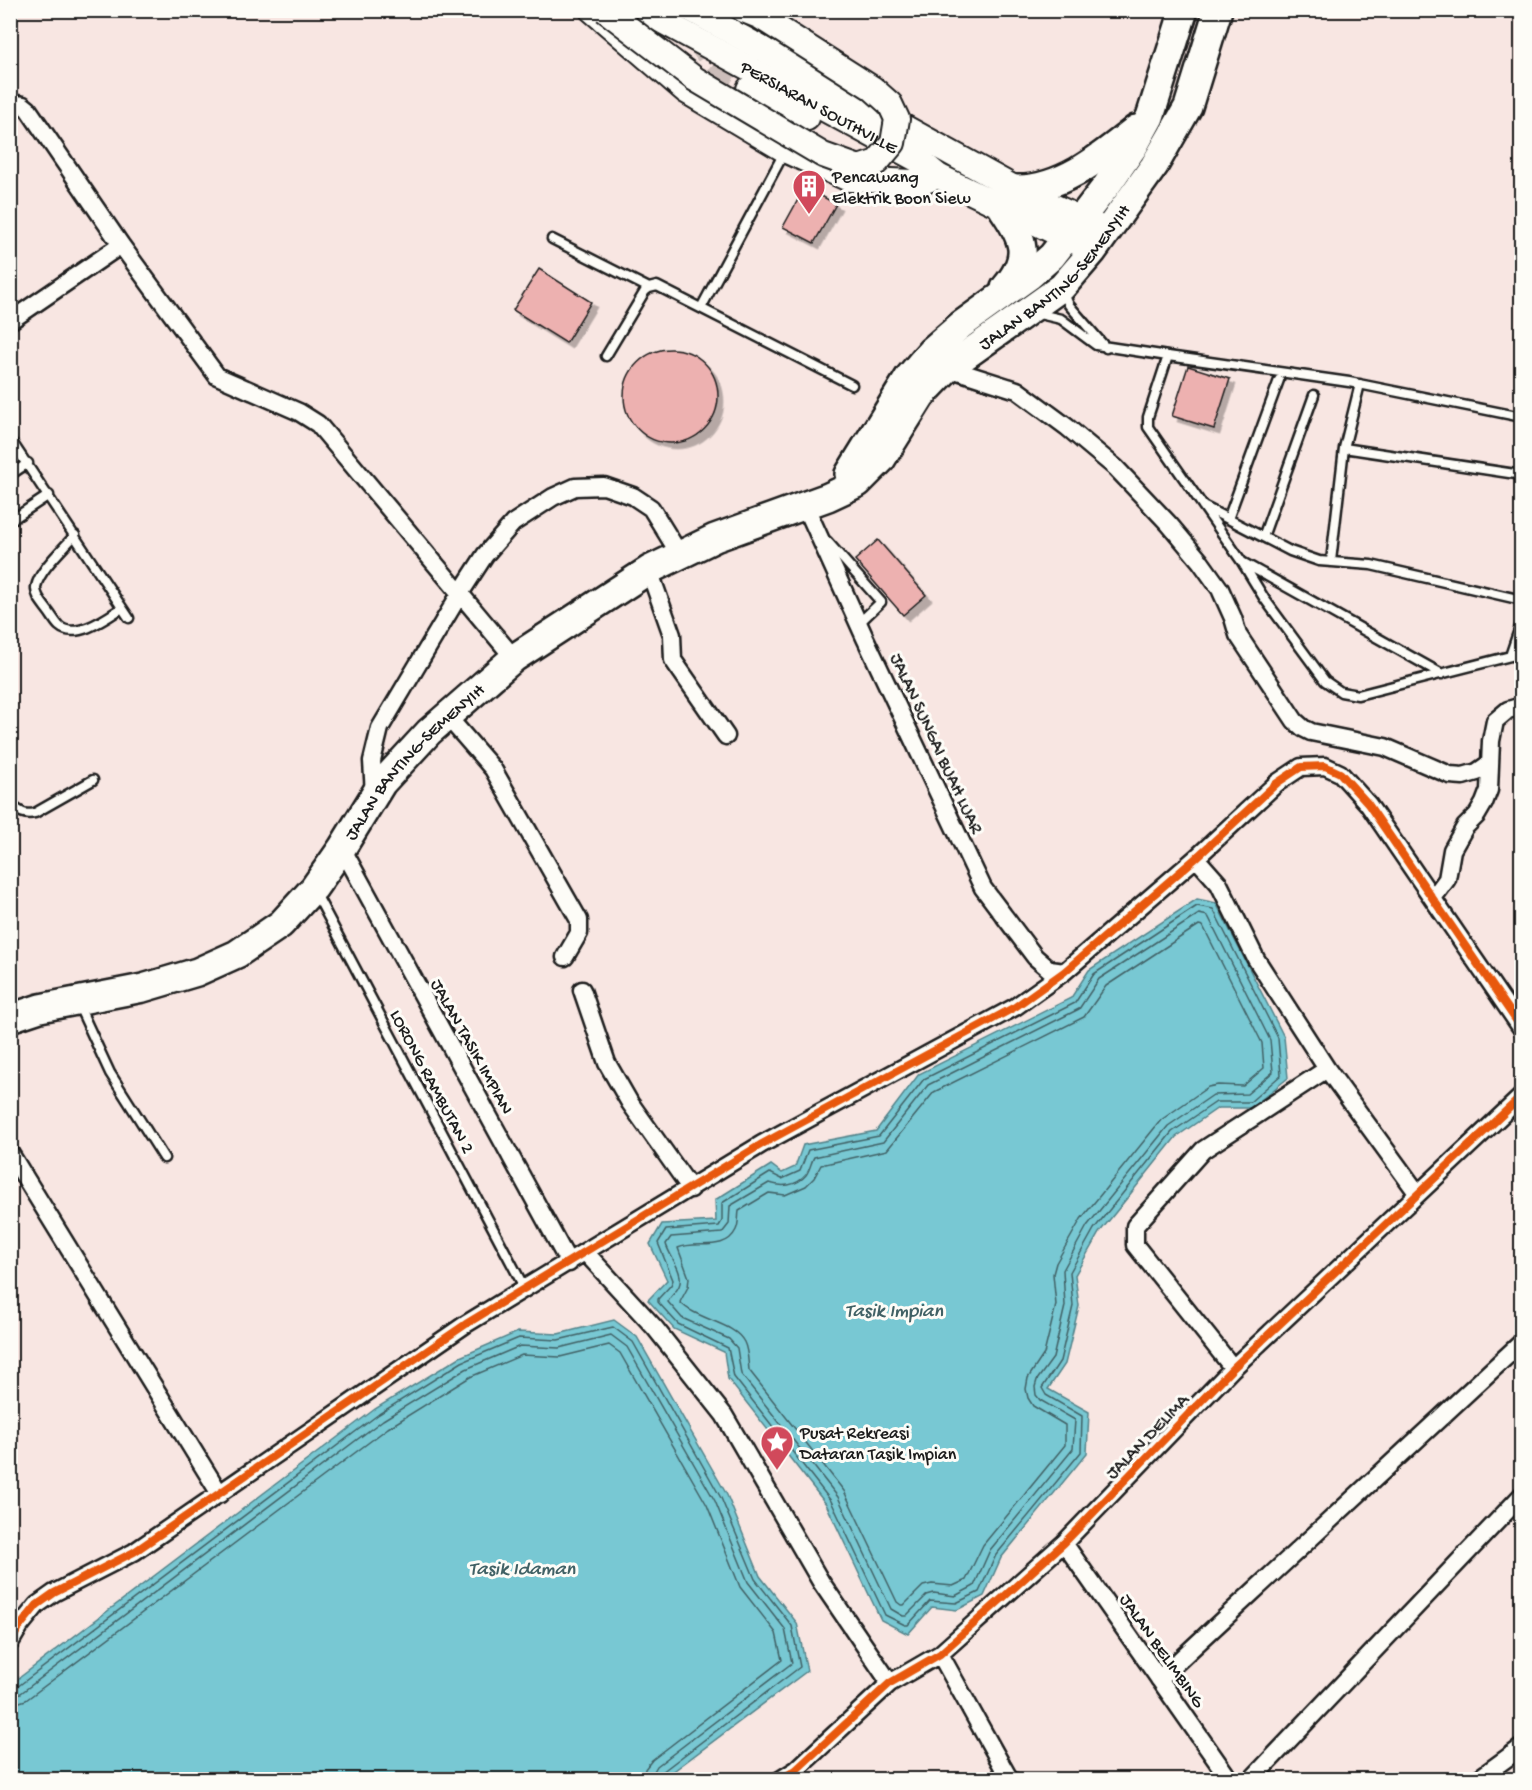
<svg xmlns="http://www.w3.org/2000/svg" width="1532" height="1790" viewBox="0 0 1532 1790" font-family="'Gochi Hand',sans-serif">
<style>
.water{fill:#78c8d3;stroke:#53838a;stroke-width:1.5}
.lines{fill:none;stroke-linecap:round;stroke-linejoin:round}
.shore{stroke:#416165;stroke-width:1.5}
.building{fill:#edb1b0;stroke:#1c1c1c;stroke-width:1.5;filter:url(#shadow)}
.secondary-tunnel{stroke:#ccbeba;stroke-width:24;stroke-dasharray:24 12;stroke-linecap:butt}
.lane-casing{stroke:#1c1c1c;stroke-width:13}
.street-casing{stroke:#1c1c1c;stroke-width:21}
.secondary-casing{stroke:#1c1c1c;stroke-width:28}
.primary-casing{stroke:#1c1c1c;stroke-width:32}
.lane{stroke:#fdfcf7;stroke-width:8}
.street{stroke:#fdfcf7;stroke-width:16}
.secondary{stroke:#fdfcf7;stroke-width:24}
.primary{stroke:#fdfcf7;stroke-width:27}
.secondary-bridge-casing{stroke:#1c1c1c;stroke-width:28;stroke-linecap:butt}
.secondary-bridge{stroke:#fdfcf7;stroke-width:24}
.cycleway-casing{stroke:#fdfcf7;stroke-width:11}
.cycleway{stroke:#e8590c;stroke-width:8}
.labels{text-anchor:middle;stroke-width:6;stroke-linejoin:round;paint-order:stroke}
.street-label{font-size:18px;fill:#1c1c1c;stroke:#fdfcf7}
.poi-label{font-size:18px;fill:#1c1c1c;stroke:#fdfcf7;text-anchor:start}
.water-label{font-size:20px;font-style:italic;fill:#416165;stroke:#fdfcf7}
</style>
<defs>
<filter id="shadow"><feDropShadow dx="5.5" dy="5.5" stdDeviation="0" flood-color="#0004"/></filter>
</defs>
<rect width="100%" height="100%" fill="#f8e6e2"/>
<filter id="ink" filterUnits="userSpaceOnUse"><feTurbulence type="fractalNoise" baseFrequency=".0167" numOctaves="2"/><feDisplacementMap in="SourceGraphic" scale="12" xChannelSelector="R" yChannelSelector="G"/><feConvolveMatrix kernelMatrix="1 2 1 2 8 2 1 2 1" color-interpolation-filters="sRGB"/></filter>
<g filter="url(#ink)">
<path class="water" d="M1197,899l19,4 68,134 4,41 -37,30h-33l-42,29 -77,96 -24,42 4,31 -14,58 -17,25 41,23 -2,41 -86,105 -17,38 -27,14 -25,-3 -24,27 -27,-14 -55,-116 -98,-125 -4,-27 -50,-23 -26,-29 19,-20 -17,-36 12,-20 54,-3 -1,-21 56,-35 11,8 13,-6 8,-22 73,-14 43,-57 152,-76 18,-28z
M614,1320l23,17 90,158 33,81 37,47 10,48 -144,108h-652v-95l364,-275 85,-52 58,-25 40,2z"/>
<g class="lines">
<path class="shore" d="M1197,906l16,3 65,129 3,37 -31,27h-34l-44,30 -78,97 -24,43 3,34 -13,55 -18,27 4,7 36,21 -1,36 -85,103 -17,37 -23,11 -26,-2 -22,24h-3l-20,-10 -54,-114 -97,-124 -6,-29 -50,-24 -20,-22v-3l13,-14 2,-5 -15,-37 8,-13 53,-4 3,-5v-18l48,-30 12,6 18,-8 8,-21 71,-14 45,-57 151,-76 19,-29z
M1199,914l9,2 62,124 3,32 -26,22 -34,1 -45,31 -81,100 -24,44 2,36 -12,52 -16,22 -2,7 1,8 4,5 35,20 -2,29 -83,101 -16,36 -19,10 -21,-3 -7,2 -21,21h-3l-12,-7 -53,-112 -97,-123 -4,-26 -8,-9 -47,-21 -14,-16c2,-6 8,-9 11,-16 6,-13 -10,-30 -13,-42l5,-7 51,-4 7,-9 1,-18 39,-23c12,4 27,4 37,-8 4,-5 5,-13 8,-18l69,-15 45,-57 151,-76 20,-30z
M1199,925l4,1 59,117 2,25 -21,18 -25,-1 -10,2 -47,33 -80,99 -25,44 -3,11 3,31 -12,49 -16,24 -2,11 2,9 5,8 32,19v20l-82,100 -17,35 -13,6 -21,-2 -9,2 -19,19h-3l-4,-3 -53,-111 -95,-121c-1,-9 -1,-20 -5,-28 -10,-20 -48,-22 -64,-40l8,-15 1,-9 -11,-30c18,-8 47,5 58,-18 3,-6 2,-13 3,-19l30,-18 16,2 21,-9 8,-8 7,-13 66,-15 47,-58 150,-75 22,-31z
M10,1688l7,-1 362,-273 83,-52 57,-24 39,2 55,-13 20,15 88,156 34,81 37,47 8,41 -138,105 -2,8
M10,1696l11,-3 362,-273 83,-51 54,-23 39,2 52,-13 16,12 88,154 33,81 37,47 7,34 -135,103 -4,7 -1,7
M10,1705l16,-5 362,-272 82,-51 52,-22 38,2 49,-12 11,8 87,152 33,82 36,46 6,27 -130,100 -7,9 -2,11"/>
</g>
<path class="building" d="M805,187l31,17 -22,39 -31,-16z
M539,269l52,33 -25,41 -53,-33z
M624 396a47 47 0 1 1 94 0a47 47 0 1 1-94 0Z
M1188,366l42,13 -16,50 -42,-13z
M878,540l48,55 -23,20 -48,-55z"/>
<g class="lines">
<path class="secondary-tunnel" d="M694,35l23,33 32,21"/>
<defs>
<path id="lane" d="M552,239l97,49
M1063,291l6,14 37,43
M701,308l83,-155
M1035,313l26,6 35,26 72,11 -20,61v10l94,135 200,112
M606,356l39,-65 4,-3 8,-2 195,99
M1168,356l181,26 173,35
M10,439l119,179
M1344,448l178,27
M10,475l18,-12
M1203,506l87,45 29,10 52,4 151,35
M1228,519l51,-139
M10,521l39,-26
M75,535c-11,13 -36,35 -39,52 -1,9 7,17 12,24 4,5 7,11 11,15 17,15 49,-9 63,-18
M1263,537l51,-142
M827,541l54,61 -22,21
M1331,561l13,-113 16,-64
M1242,562l22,36 61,83 16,11 17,3 164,-42
M1510,656l12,-35
M10,804c9,7 14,12 25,9l58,-33
M315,892l210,397
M78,1004l32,69 54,85"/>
<path id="street" d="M10,103l13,2 5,4 93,136 96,131 82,36 19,12 196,234
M10,321l111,-76
M948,368l69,22 50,37 49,41 53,56 31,37 20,28 13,29 5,17 57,86 8,7 8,4 74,15 65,28 13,1 14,-4 13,-9
M805,505l60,133 118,250 52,69 15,13 14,2
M649,570l23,65 1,25 53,76
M447,716l46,53 86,151v13l-14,24
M374,794l-2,-33 8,-33 81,-136 24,-37 28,-32 40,-26 22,-10 29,-1 29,10 18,12 29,47
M342,848l227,415
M1196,858l23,26 37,75 71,110 91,125
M1433,898l14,-19 5,-29 13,-23 12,-12 7,-12 5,-13 2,-49 4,-20 13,-11 14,-4
M582,990l25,73 23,40 61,86
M10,1153l210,341
M586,1253l69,75 69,87 97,167 69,101
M1233,1368l-98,-123v-19l68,-76 124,-81
M1064,1543l166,237
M10,1643l10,-17 17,-21 17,-12 80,-41 332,-228 296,-180 253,-137 49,-35 132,-114 81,-75 24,-16 24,-1 15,7 28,31 154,225
M940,1654l70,126
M1159,1679l363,-337
M780,1780l16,-10 94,-87 50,-29 124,-111 169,-175 289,-272
M1251,1780l271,-285
M1477,1780l45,-33"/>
<g id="secondary">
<path d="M592,10l94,81 99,59 64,29 64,3 12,-1 13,-5"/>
<path id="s1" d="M642,10l278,151 18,15 146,70"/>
<path d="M692,10l324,179 91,42"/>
<path d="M749,89l58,29"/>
</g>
<g id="primary">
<path d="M1016,189c46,1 86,-33 120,-60"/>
<path d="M1003,209c22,32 28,48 2,79"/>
<path d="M849,474l60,-97 22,-26 30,-26 68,-49 23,-20 55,-71 27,-39 16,-29 34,-107"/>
<path id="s2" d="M10,1018l30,-10 103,-20 54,-16 40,-18 44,-30 33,-36 28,-40 40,-65 47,-51 85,-74 135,-88 66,-32 113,-41 30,-14 23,-23 40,-64 27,-28 114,-81 31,-36 61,-85 34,-59 30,-97"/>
</g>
</defs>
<use href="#lane" class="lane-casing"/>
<use href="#street" class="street-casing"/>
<use href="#secondary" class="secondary-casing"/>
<use href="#primary" class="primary-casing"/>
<use href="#lane" class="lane"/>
<use href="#street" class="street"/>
<use href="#secondary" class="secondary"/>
<use href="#primary" class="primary"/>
<defs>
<path id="secondary-bridge" d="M605,10l90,69 128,76 36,13 18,-6 16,-19 4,-24 -7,-15 -18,-16 -113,-72 -15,-6"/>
</defs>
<use href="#secondary-bridge" class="secondary-bridge-casing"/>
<use href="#secondary-bridge" class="secondary-bridge"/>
<defs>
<path id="cycleway" d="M10,1643l10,-17 17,-21 17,-12 80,-41 332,-228 296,-180 253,-137 49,-35 132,-114 81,-75 24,-16 24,-1 15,7 28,31 154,225
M780,1780l16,-10 94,-87 50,-29 124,-111 169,-175 289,-272"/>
</defs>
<use href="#cycleway" class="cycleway-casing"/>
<use href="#cycleway" class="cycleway"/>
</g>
</g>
<defs>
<symbol id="building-pin" viewBox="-11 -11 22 30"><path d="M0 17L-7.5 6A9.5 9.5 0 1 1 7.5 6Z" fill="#d1495b" stroke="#fdfcf7"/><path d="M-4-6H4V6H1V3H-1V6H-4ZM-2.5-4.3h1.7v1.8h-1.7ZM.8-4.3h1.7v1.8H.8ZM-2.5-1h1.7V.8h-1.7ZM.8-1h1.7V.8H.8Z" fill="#fff"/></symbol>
<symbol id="sight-pin" viewBox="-11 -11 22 30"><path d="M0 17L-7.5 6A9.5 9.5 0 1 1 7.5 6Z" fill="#d1495b" stroke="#fdfcf7"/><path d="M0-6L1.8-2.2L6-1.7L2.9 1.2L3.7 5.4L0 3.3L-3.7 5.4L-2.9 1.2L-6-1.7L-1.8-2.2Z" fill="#fff"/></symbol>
</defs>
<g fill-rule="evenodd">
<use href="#building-pin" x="790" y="167" width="38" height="52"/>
<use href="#sight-pin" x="758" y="1423" width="38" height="52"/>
</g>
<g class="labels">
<g class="street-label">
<text dy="6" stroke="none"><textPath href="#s1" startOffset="202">PERSIARAN SOUTHVILLE</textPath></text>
<text dy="6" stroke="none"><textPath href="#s2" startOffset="1322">JALAN BANTING-SEMENYIH</textPath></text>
<text transform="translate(937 743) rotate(65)" y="6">JALAN SUNGAI BUAH LUAR</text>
<text dy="6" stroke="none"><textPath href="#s2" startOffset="501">JALAN BANTING-SEMENYIH</textPath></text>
<text transform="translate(473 1046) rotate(61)" y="6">JALAN TASIK IMPIAN</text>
<text transform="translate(433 1081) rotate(62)" y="6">LORONG RAMBUTAN 2</text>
<text transform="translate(1147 1436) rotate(-46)" y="6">JALAN DELIMA</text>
<text transform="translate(1163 1650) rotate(55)" y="6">JALAN BELIMBING</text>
</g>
<g class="poi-label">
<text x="832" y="182">Pencawang<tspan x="832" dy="21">Elektrik Boon Siew</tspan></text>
<text x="800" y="1438">Pusat Rekreasi<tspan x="800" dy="21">Dataran Tasik Impian</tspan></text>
</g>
<g class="water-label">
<text x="894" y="1316">Tasik Impian</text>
<text x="522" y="1574">Tasik Idaman</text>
</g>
</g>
<rect width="1532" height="1790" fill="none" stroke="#fdfcf7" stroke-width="36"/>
<rect x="18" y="18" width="1496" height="1754" fill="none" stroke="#1c1c1c" stroke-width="2" filter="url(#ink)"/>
</svg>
